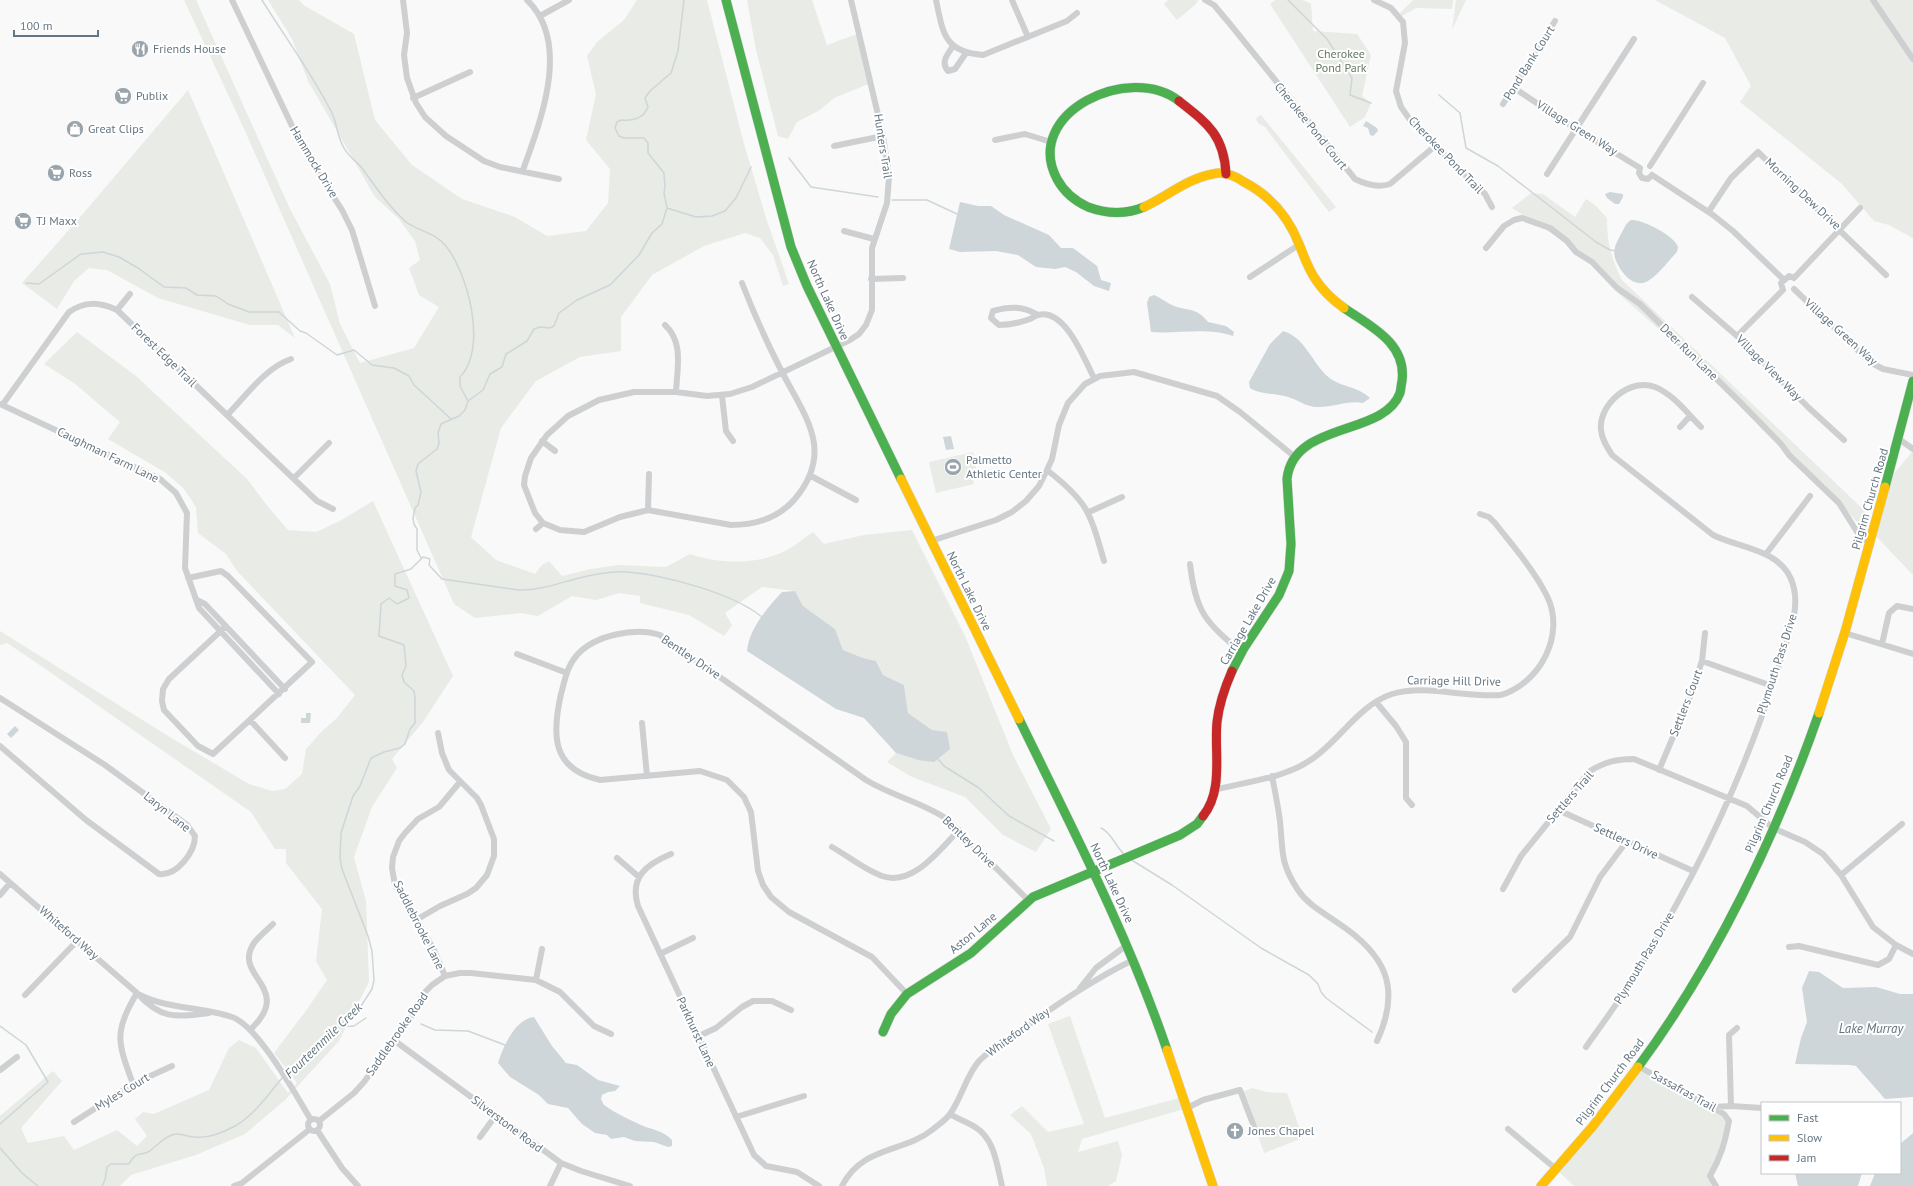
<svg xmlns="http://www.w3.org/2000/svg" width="1913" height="1186" viewBox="0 0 1913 1186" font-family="'PT Sans',sans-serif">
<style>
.green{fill:#e8ebe6}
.water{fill:#ced6d9}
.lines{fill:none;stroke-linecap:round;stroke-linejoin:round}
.stream{stroke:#ced6d9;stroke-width:1.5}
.fast-casing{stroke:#d5d6d7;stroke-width:10}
.slow-casing{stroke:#d5d6d7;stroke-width:10}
.jam-casing{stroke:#d5d6d7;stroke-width:10}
.street{stroke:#cecfd0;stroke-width:6}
.fast{stroke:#4caf50;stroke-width:9}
.slow{stroke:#ffc107;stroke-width:9}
.jam{stroke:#c62828;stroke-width:9}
.labels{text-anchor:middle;stroke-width:4;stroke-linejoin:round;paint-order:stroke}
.poi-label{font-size:12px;fill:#657683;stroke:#fff;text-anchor:start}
.park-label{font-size:12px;fill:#687a64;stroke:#fff}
.street-label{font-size:12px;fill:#657683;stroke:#fff}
.water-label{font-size:13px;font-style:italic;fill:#60757c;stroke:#fff}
</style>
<rect width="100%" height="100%" fill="#f9f9f9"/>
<path class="green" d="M184,0h12l94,209 40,75 10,40 20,39 54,-15 25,-41 -20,-12 -10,-27 11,-8 -5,-19 -17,-23 -23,-21 -67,-116 -16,-42 -24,-39h31l6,6 49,28 21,86 37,45 50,34 53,18 32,19 39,-5 22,-28 2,-34 -24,-29 10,-46 -9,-38 10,-14 27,-22 13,-20h70l37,144 23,77 22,63 -6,2 -10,-31 -13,-17 -15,-5 -41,13 -52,29 -31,42v34l-41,6 -44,24 -35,47 -30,109 25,23 39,14 7,-9 7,-4 13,15 29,-7 28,-4 47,2 24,-13c28,10 67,11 95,-3 9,-4 19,-13 28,-19l11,12 40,-9 48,-5 53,106 48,119 38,74 -15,23 -33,-17 -38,-38 -53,-20 -25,-15 9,-9 22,7 14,-30 -24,-17 -4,-28 -21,-10 -7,-14 -13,-3 -20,-8 -8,-21 -32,-23 -8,-15 -33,-4 -37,26 7,12 -8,11 -35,-21 -49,-12v-7l-21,-3 -23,7 -24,-4 -34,20 -17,-3 -46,5 -21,-14 -209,-473z
M747,0h65l15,45 33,-12 11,50 -37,15 -14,12 -23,12 -9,17 -10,-3 -22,-86z
M1168,0h30l-2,4 -19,16 -13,-16z
M1275,0h28l8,4 2,27 44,3 14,21 -9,41 9,7 -6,14 -15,10 -80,-123z
M1413,0h40l-1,9 -36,-1 -14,8 -2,-3z
M1456,0h10l-14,30z
M1655,0h258v238l-24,-13 -15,-4 -32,-37 -102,-82 11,-16 -26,-48z
M188,90l107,248 -17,-13h-28l-92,-27 -51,-28 -18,-2 -15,13 -17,28 -35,-26 60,-68z
M1261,115l75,92 -7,5 -64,-85 -7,-4 -2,-5z
M1531,193l12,1 32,23 11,-18 9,6 12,13c0,24 4,40 15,62l243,231 -3,17 -38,-44 -48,-41 -69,-71 -89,-79 -34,-39 -72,-46z
M77,332l59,44 111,103 22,29 19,22 28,2 24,-11 33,-20 80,175 -30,46 -31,37 5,9 -25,39 -18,50 12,44 3,81 -30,59 -54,59 -40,34 -49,21 -65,20 -11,11h-120v-70l53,-45 9,10 -41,47 7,15 36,-7 10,14 43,-20 20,16 10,-10 -12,-17 8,-7 11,2 55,-24 20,-42 10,-8 17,8 32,45 9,-10 -23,-30 31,-41 22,-32 -11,-19 6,-52 -36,-46v-14h-11l-24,-37 -217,-151 -27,-18 -7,2v-14l173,108 76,45 23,7 13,-2 17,-15 4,-25 16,-18 15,-13 18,-23 -118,-124 -11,-17 -28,-21 -2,-26 -12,-18 -18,-16 -58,-34 12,-17 -46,-39 -30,-19z
M1913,451v124l-40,-42 14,-51z
M973,452l4,20 -5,2 2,10 -38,9 -7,-31z
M1070,1016l35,102 78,-21 4,11 -105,31 -4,13 40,-11 4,14 -6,26 -8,5h-61l-3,-18 -13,-34 -21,-19 12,-9 26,26 36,-8 -36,-100z
M1638,1066l49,26 42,29 -19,55 6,10h-142l-18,-17z
M1252,1088l14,4 21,1 16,45 -39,15 -21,-61z"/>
<path class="water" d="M1366,121l11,7 1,3 -5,5 -3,-1 -2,-7 -5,-2z
M1610,192l13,2v3l-4,7h-4l-8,-6 -2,-4z
M960,202l18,4h13l13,9 45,20 12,13h12l24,18 4,14 10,3 -2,8 -15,-5 -18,-14 -11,-5 -10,2 -19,-2 -18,-12 -22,-4 -36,1 -11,-3z
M1631,220c11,-1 44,16 47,27l-1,5c-8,8 -21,26 -31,30 -14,6 -27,-12 -31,-24 -3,-9 3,-18 7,-26 3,-5 4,-9 9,-12z
M1154,295c7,3 13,8 20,11 13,5 23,1 34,16l18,4 8,6 -1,4c-26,-9 -55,-2 -82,-4l-4,-29 2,-6z
M1283,331c21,6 28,29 43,44 12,12 32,11 44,23l-7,5c-17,-3 -30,5 -46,4 -10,0 -19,-7 -29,-10 -12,-4 -27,-2 -38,-9l-1,-6 21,-38z
M951,436l3,13 -8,1 -3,-13z
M795,591l8,15 32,23 8,21 20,8 13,3 7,14 21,10 4,28 24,17 15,2 3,17 -16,13 -16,-2 -22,-7 -32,-35 -28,-9 -89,-58c2,-22 20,-43 35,-59z
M306,713h5l-1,10h-9v-5h5z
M15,726l4,4 -8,8 -4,-4z
M1809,971l10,1 24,16 33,-1 24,7h13v103l-28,2 -29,-33 -6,-1 -55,-1 6,-26 6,-16 -5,-34z
M534,1017l18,29 14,17 11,2 21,15 22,6 -5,5 -7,1 -6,3 -1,4 3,6c11,8 24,14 37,20 11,5 22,5 31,15v6l-4,1 -14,-5 -19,-1 -11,-4 -13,2 -4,-4 -12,-2 -13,-9 -14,-16 -20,-4 -9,-9 -29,-18 -12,-14c5,-16 17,-44 36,-46z
M1913,1133v53h-43l5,-13h25v-29z
M1795,1173h67l-4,13h-60z"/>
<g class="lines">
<path class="stream" d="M262,0c23,37 49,72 69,111 6,11 6,26 13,37 4,8 12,13 18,20 14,19 26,38 44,54 12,9 28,10 39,23 23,27 43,104 15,132v9l8,15
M1288,0l39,39 25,39 -2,17 21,8
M1439,95l21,18 6,35 32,18 98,76 14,8 7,1
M789,158l22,29 67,10
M892,200h35l30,14
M667,208l29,9 16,-1 13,-5 11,-13 15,-31
M26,283l13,1 42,-30 22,-2 16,5 19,11 26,19 22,1 11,7 19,1 12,8 21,8h30l21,19 6,2 31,22 17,-5 18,15 22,3 15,8 5,9 37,34
M421,558l-4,-8v-21l-3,-5 -1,-6 2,-10 3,-3 3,-13 -5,-21 2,-7 19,-15 2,-6 -1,-10 3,-9 18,-8 6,-6 3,-9 15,-11 7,-16 12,-7 4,-13 21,-13 7,-12 6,-2 10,1 4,-2 5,-13 18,-13 33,-15 29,-30 13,-22 10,-9 5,-16 -3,-15 1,-6 -1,-14 -16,-20v-10l-4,-5h-20l-5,-2 -4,-8 2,-6 4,-2c12,1 22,-1 27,-13l-3,-9 5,-7 21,-18 7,-22 6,-51
M421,559l2,-2 7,2 -1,6 13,14 76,11c26,1 50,-11 75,-15 11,-2 23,-4 34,-3 37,3 106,21 135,45
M937,758l7,8 35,22 30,28 45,25
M1101,828c11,5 14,18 23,26
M1130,859l42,26 89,63 48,27 9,9 3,8 5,6 46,34
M421,1024l14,6 33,1 37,14
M0,1026l26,19 22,37 -48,42
M337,1027l17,-1 12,-8
M286,1075l75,-69 11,-17 2,-9 -2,-29 -4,-15 -26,-67 -2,-11 1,-25 12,-37 7,-10 11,-28 13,-6 16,-4 5,-4 5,-15 5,-6v-25l-1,-7 -10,-9 -2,-7 4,-9 -2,-21 -25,-9 2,-32 8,-6 8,6 12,-6 -2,-8 -12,-4v-12l16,-5 10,-10
M0,1148l23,26 15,12
M102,1186l3,-6 2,-13 4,-3h18c9,-16 13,-6 22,-14 8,-6 15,-15 25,-16 6,-1 12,3 18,3 14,2 30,-5 41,-11 20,-11 33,-32 48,-49"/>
<defs>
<path id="fast" d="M726,0l65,247 16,39 94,193
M1144,207c-19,8 -37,7 -56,0 -13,-6 -24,-15 -31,-28 -35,-66 73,-117 122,-78
M1885,487l28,-106
M1232,671l12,-23 35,-53 10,-24 2,-27 -4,-65c6,-58 97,-42 113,-86 1,-4 1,-8 2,-12 5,-38 -32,-55 -58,-73
M1019,719c53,109 109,216 148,331
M883,1032l8,-18 16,-20 64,-41 62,-56 147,-62 17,-11 6,-8
M1638,1067c77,-104 139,-233 181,-354"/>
<path id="slow" d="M1144,207c22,-10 44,-29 69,-33 11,-3 22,2 31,8 27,14 44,34 55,62 5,12 9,25 17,36 7,11 17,20 28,28
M901,479l118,240
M1819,713l26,-81 40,-145
M1167,1050l46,136
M1541,1186l52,-60 45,-59"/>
<path id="jam" d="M1179,101c28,22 45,34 47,73
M1203,816c21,-26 11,-64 14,-94 2,-18 8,-35 15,-51"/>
</defs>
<use href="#fast" class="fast-casing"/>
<use href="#slow" class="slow-casing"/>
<use href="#jam" class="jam-casing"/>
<path class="street" d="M232,0l71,149 39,61 10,20 23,76
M403,0l4,33 -3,22 3,23 9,25 9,14 21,19 38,25 16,6 59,12
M936,0c7,33 8,52 47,55l84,-34 10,-8
M1012,0l16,37
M1205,0l9,5 16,19 125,155c10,5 23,9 35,5l45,-38
M1374,0l17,8 12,14 2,21 -9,48 5,16 12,17 72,70 7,13
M1873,0l40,59
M540,16l29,-16
M953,46c-5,8 -13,16 -5,25l7,-2 11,-16
M1514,88l62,41 64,39
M413,98l57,-26
M1503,104l52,-83
M995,140l30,-6 26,8
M834,146l49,-10
M1650,166l53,-83
M1640,168l-1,5 3,5 6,1 4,-4
M523,170c17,-48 49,-127 4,-170
M1547,174l87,-135
M1652,175l61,40 20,16 50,48
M1709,211l22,-33 27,-26 128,123
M844,231l30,8
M1486,248l18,-22 10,-6 8,-2 28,10 17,13 9,11 16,10 25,26 23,16 98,96 43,44 8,11 50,48 20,32 11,8
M1250,277l50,-33
M1794,278l66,-70
M871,279l32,-1
M742,283c12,31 25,60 40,89 24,46 53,80 12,128 -16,18 -39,25 -63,25l-83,-15 -28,7 -36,15 -24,-2 -17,-7 -8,-10 -11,-28 1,-9 6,-18 16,-23 21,-19 31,-16 35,-8h42l31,4 23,-2 22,-7 98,-47 9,-6 7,-9 6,-15v-62l15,-45 2,-26 -6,-41 -32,-136
M1794,289l76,73 13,7 30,6
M1783,290l-2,-7 8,-7 5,2
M1692,297l45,39 72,72 35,32
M117,310l13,-16
M1038,315c-15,-9 -28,-9 -45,-4l-2,7 8,7c11,0 20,-2 31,-6 2,-1 5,-3 8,-4 27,-8 47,46 56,63
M665,325c19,17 12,44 11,67
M1737,336l46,-46
M722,396l4,35 7,10
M0,404l160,75 16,14 11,20 -2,55 14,40 80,86
M3,404l66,-92c16,-11 30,-10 48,-2l200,191 16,8
M227,415c19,-19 38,-47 64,-56
M1680,427l10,-11
M1899,439l14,10
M542,441l13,10
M1047,470c41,32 43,42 57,91
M811,476l45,24
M294,478l35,-35
M648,510l1,-36
M1089,512l33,-15
M536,529l7,-6
M931,541l65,-21 16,-8 14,-11 13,-15 8,-16 5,-11 7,-34 9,-22 17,-19 15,-8 34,-4 83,24 23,16 55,45
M1766,554l44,-58
M1190,564c6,49 15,57 51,88
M188,578l33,-7 7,5 84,86 -99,92 -15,-8 -34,-36 -2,-9 1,-12 6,-10 56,-52
M197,600l8,4 80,85
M1845,633l68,21
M1882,644l7,-31 8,-7 16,3
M517,654l50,19
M1702,661l70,25
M0,698l105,67 82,60 8,11c0,16 -18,40 -36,38l-73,-54 -86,-74
M1376,702l20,24 10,16v56l6,7
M250,720l35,38
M642,723l5,53
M1659,770l31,-73 12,-36 3,-28
M1272,776c3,15 6,30 8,45 3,31 0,42 18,69 10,15 26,23 40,33 47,31 64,64 39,118
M1214,790c31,-8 72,-12 98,-31 28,-19 47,-54 80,-65 33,-10 74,4 109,1 39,-12 65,-60 46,-99 -13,-26 -34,-50 -52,-73l-6,-6 -9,-3
M1558,810l135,61
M832,847c16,9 33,23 50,29 31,11 58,-27 77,-46
M671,854c-24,10 -42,23 -33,52l116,249 12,11 31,6 22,14
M617,858l22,19
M0,874l137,119c24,27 39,24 72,20
M1841,875l61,-51
M1503,889l18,-33 69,-85c15,-9 26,-12 44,-12l113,47 26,22 32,14 18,12 18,21 32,52 23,18 17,9
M0,895l10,-12
M416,920l24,-14 27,-12 9,-6 11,-13 7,-19v-17l-13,-34 -4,-7 -28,-28 -7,-17 -4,-20
M1789,947l10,-1 79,19 11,-6 7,-14
M660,954l33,-16
M445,976l-12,-28 -38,-63 -3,-17 1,-11 6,-16 6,-8 13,-14 21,-12 21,-25
M536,980l6,-31
M1080,988l16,-20 31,-23
M1515,990l55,-53 30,-60 27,-36
M907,994l-35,-37 -83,-45 -18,-15 -8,-12 -5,-14 -7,-59 -7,-15 -17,-17 -27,-9 -100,9c-49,-11 -48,-46 -39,-86 4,-14 6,-28 16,-39 18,-20 58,-28 83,-20l206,145c26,16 56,22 81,39l82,82
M25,995l52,-54
M140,995c28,14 62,12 92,22 26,9 64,78 79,103
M250,1030c46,-43 -19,-53 4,-87 5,-7 13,-13 19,-19
M699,1036l17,-8 26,-21 11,-6h19l19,9
M395,1041l166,122 20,8 49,15
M1586,1047c14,-20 29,-40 42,-61 63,-99 116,-208 151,-321 8,-27 24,-58 12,-86 -13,-30 -52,-31 -78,-44l-101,-80c-5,-8 -10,-15 -11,-25 -3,-25 29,-53 54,-43 18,7 32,26 46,40
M1638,1066l86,48 5,7c-4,21 -8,36 -19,55l6,10
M0,1070l17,-13
M133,1084c-15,-41 -20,-52 4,-91
M1731,1106l-2,-71 8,-7
M1713,1107l18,-1 31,2
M1187,1108l16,-8 37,-10 16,42
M950,1114c8,5 17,8 25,13 20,12 22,39 27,59
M736,1117l68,-21
M308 1125a6 6 0 1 1 12 0a6 6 0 1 1-12 0Z
M319,1121l35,-28 10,-11 47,-65 13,-24 8,-8 13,-9 15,-3h11l65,7 24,12 34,34 17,8
M74,1122l59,-38 39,-18
M1508,1129l48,40
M317,1130l25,38 16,18
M480,1137l16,-22
M234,1186l8,-3 68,-54
M550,1186l11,-23
M842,1186c20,-40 61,-33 90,-56 6,-5 14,-10 18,-16 12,-17 16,-38 29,-53 12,-12 28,-21 42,-31 37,-26 71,-50 112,-70"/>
<use href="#fast" class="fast"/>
<use href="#slow" class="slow"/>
<use href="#jam" class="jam"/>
</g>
<defs>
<symbol id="restaurant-disc" viewBox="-11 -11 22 22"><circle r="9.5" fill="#99a4ac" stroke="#fff"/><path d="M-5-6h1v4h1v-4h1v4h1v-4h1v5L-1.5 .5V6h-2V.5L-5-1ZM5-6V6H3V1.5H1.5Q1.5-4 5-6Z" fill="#fff"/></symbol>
<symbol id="supermarket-disc" viewBox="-11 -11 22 22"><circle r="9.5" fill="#99a4ac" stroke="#fff"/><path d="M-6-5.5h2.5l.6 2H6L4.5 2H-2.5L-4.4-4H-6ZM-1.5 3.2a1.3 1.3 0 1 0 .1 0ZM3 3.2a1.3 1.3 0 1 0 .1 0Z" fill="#fff"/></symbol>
<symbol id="shop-disc" viewBox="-11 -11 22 22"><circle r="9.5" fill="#99a4ac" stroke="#fff"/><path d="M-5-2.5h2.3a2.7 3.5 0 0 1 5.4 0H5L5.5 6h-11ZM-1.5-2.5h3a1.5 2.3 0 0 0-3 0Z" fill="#fff"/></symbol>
<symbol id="stadium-disc" viewBox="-11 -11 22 22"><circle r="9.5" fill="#99a4ac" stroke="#fff"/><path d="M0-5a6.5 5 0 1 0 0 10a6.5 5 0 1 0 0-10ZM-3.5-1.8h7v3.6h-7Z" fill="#fff"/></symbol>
<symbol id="church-disc" viewBox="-11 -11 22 22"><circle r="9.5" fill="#99a4ac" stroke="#fff"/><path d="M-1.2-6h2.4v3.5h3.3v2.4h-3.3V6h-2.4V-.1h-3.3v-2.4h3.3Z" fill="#fff"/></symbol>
</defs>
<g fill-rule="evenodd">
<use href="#restaurant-disc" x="130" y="39" width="20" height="20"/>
<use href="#supermarket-disc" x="113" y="86" width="20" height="20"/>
<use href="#shop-disc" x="65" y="119" width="20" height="20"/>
<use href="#supermarket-disc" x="46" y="163" width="20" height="20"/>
<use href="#supermarket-disc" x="13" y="211" width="20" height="20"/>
<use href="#stadium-disc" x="943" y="457" width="20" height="20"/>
<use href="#church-disc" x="1225" y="1121" width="20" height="20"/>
</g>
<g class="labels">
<g class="poi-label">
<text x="153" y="53">Friends House</text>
<text x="136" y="100">Publix</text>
<text x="88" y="133">Great Clips</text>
<text x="69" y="177">Ross</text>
<text x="36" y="225">TJ Maxx</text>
<text x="966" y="464">Palmetto<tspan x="966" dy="14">Athletic Center</tspan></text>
<text x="1248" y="1135">Jones Chapel</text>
</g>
<g class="park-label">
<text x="1341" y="58">Cherokee<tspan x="1341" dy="14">Pond Park</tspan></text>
</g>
<g class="street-label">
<text transform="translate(1529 63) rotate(-58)" y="4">Pond Bank Court</text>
<text transform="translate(1311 126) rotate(51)" y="4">Cherokee Pond Court</text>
<text transform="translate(1577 128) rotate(32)" y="4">Village Green Way</text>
<text transform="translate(883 146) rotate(81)" y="4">Hunters Trail</text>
<text transform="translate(1446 155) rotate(46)" y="4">Cherokee Pond Trail</text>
<text transform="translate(314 162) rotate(59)" y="4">Hammock Drive</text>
<text transform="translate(1803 194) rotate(43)" y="4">Morning Dew Drive</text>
<text transform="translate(828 300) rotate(66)" y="4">North Lake Drive</text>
<text transform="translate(1841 332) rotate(42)" y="4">Village Green Way</text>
<text transform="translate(1689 352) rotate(44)" y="4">Deer Run Lane</text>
<text transform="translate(164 355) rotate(44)" y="4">Forest Edge Trail</text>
<text transform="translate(1769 368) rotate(45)" y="4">Village View Way</text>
<text transform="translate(108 455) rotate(26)" y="4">Caughman Farm Lane</text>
<text transform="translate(1870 499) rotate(-74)" y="4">Pilgrim Church Road</text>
<text transform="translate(969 591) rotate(64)" y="4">North Lake Drive</text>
<text transform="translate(1248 621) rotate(-60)" y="4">Carriage Lake Drive</text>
<text transform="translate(691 657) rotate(34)" y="4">Bentley Drive</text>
<text transform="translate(1777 664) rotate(-72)" y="4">Plymouth Pass Drive</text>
<text transform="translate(1454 681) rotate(1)" y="4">Carriage Hill Drive</text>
<text transform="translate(1686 703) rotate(-69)" y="4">Settlers Court</text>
<text transform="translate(1570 797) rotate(-49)" y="4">Settlers Trail</text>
<text transform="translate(1769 804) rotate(-67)" y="4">Pilgrim Church Road</text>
<text transform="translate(167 812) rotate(39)" y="4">Laryn Lane</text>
<text transform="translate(1626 841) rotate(25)" y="4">Settlers Drive</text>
<text transform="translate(969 842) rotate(44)" y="4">Bentley Drive</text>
<text transform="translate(1112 883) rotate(65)" y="4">North Lake Drive</text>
<text transform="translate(419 925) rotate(63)" y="4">Saddlebrooke Lane</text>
<text transform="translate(69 933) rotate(41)" y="4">Whiteford Way</text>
<text transform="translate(973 933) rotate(-40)" y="4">Aston Lane</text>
<text transform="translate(1644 958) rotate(-59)" y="4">Plymouth Pass Drive</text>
<text transform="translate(696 1032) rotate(65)" y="4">Parkhurst Lane</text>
<text transform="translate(1018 1032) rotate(-36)" y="4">Whiteford Way</text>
<text transform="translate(397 1034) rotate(-55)" y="4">Saddlebrooke Road</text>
<text transform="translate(1610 1082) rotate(-53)" y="4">Pilgrim Church Road</text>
<text transform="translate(1684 1091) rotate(29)" y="4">Sassafras Trail</text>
<text transform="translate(122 1092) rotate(-31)" y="4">Myles Court</text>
<text transform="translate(507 1124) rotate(37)" y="4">Silverstone Road</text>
</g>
<g class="water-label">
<text x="1871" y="1033">Lake Murray</text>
<text transform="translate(323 1040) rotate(-44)" y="5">Fourteenmile Creek</text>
</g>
</g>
<rect x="1761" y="1102" width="140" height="72" fill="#ffffff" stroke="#c1c8cd"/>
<rect x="1769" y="1115" width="20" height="6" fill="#4caf50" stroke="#c1c8cd"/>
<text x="1797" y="1122" font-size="12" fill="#657683">Fast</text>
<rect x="1769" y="1135" width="20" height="6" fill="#ffc107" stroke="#c1c8cd"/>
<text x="1797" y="1142" font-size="12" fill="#657683">Slow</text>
<rect x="1769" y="1155" width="20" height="6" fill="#c62828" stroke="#c1c8cd"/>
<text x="1797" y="1162" font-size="12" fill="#657683">Jam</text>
<path d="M14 30v6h84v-6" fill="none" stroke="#657683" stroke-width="2"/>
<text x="20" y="30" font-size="12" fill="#657683" stroke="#ffffff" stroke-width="3" paint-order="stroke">100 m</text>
</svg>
